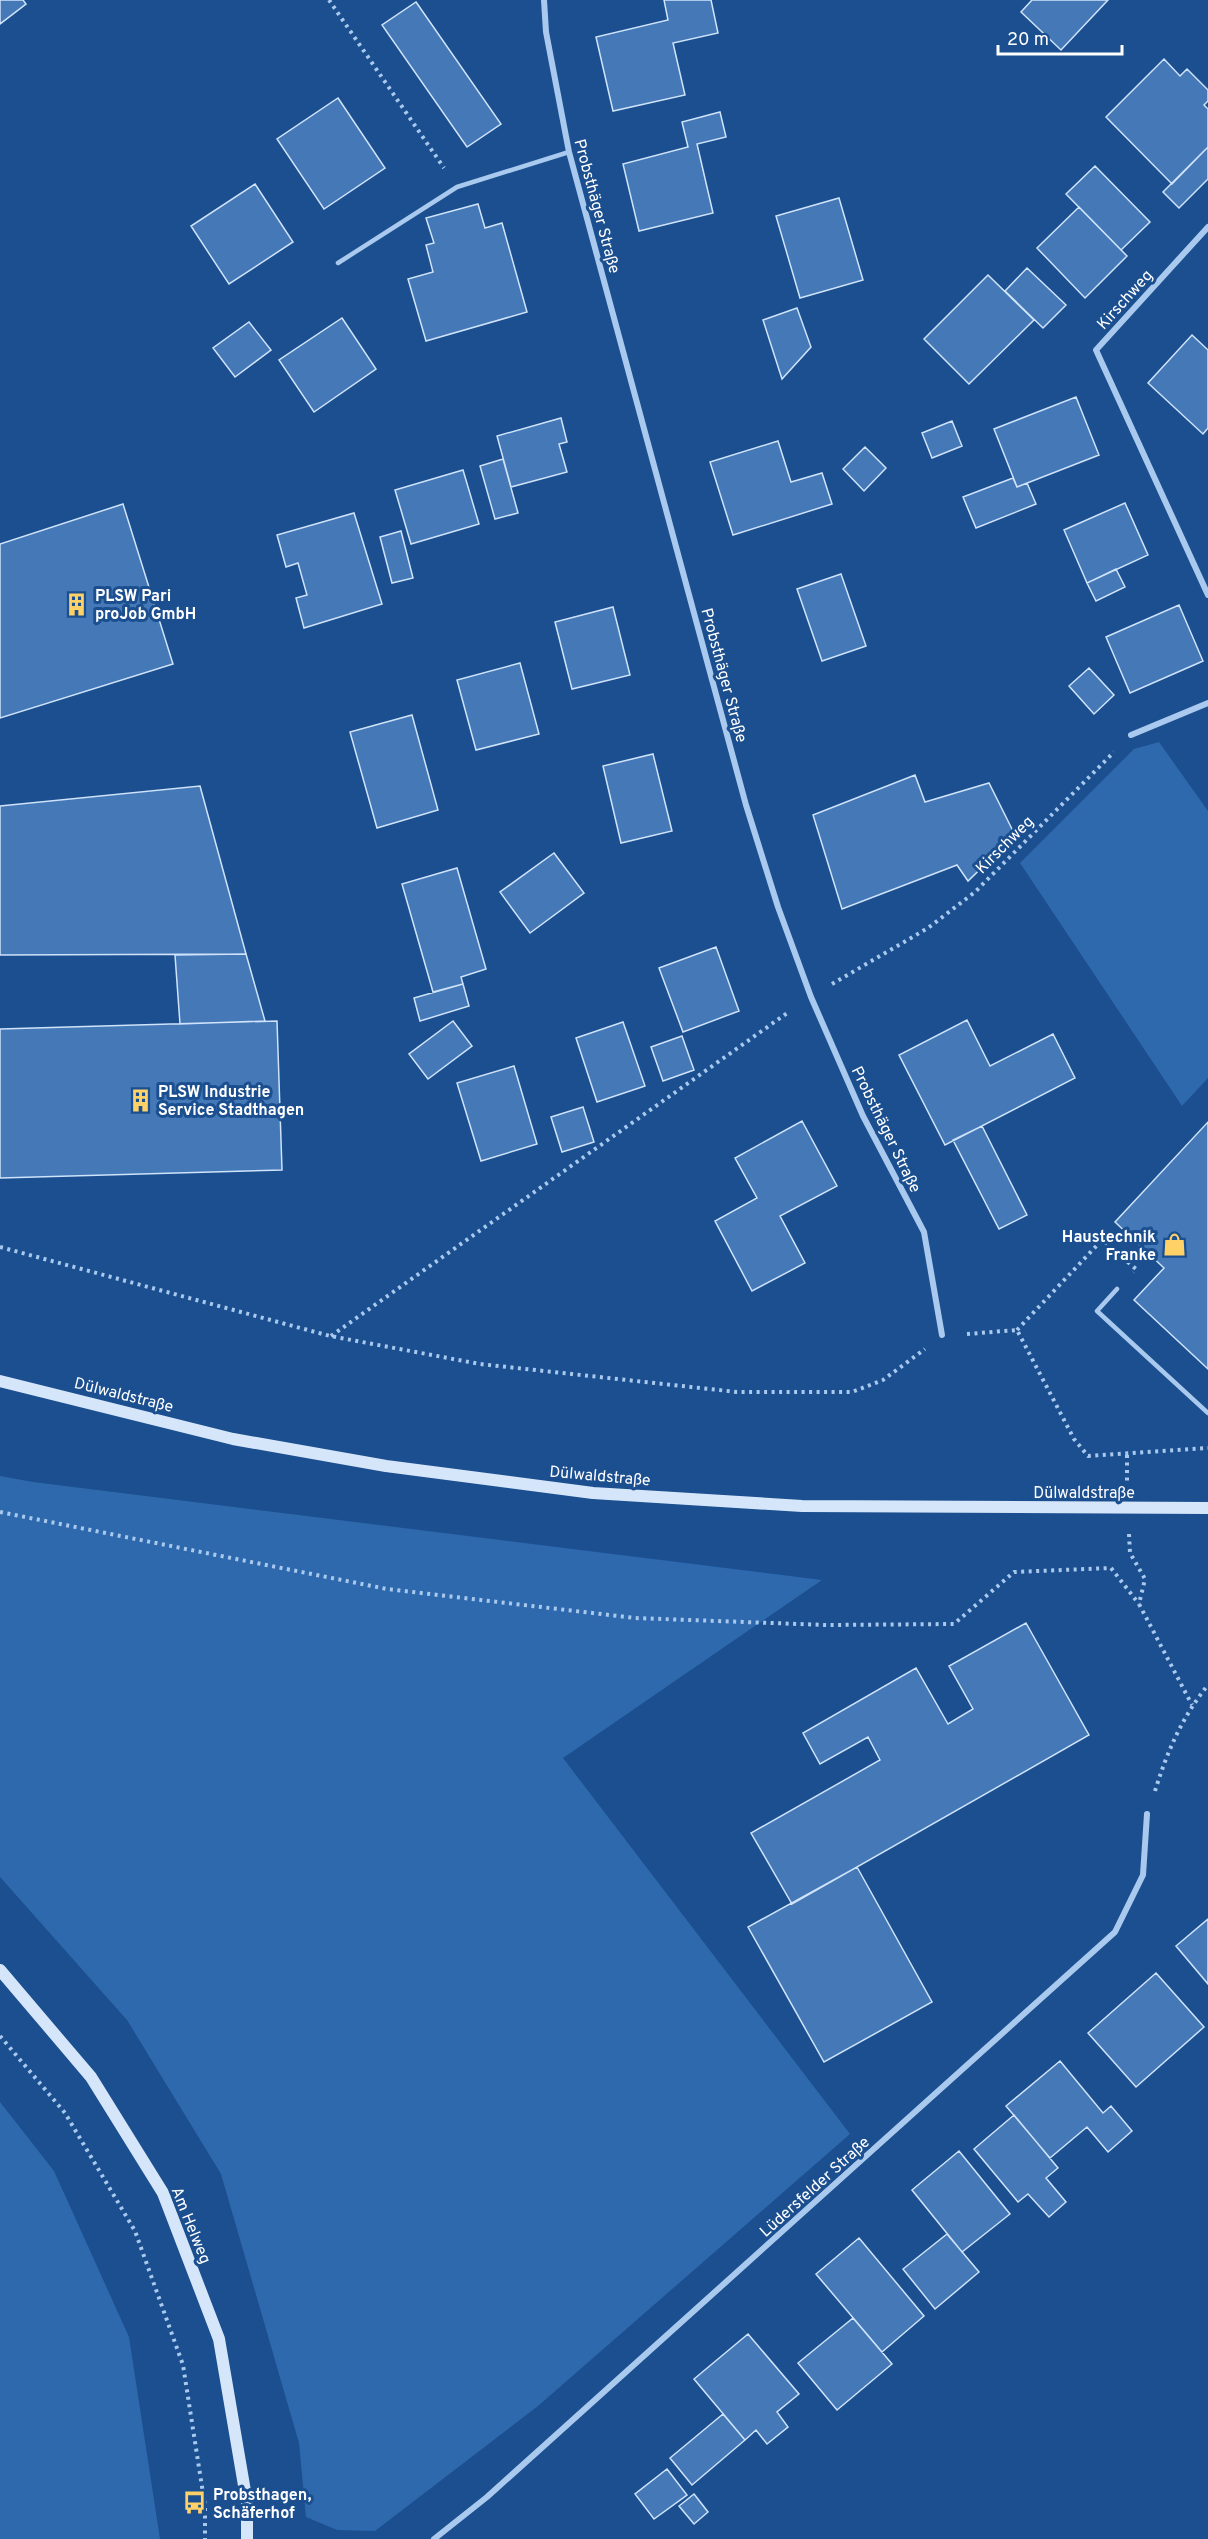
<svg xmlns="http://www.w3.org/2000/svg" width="1208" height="2539" viewBox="0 0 1208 2539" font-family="Overpass,sans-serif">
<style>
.green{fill:#2e69ad}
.building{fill:#4478b7;stroke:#cfe3fa;stroke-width:1.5}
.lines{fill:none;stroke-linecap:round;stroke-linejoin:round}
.path{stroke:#a9c9ee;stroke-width:4;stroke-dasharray:3 4.5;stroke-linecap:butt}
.lane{stroke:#a9c9ee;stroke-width:4.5}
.street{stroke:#a9c9ee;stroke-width:6}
.secondary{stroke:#d6e6fa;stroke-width:12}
.labels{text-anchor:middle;stroke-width:6;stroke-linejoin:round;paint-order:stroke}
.street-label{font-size:16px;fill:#fff;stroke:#1b4f8f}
.poi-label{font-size:16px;font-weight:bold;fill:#fff;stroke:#1b4f8f;text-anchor:start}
</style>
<rect width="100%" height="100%" fill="#1b4f8f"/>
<path class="green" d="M1159,742l49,69v267l-26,28 -162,-243 114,-114z
M0,1476l33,6 789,98 -259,178 287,376 -312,272 -163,125 -38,-1 -31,-13 -7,-74 -78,-269 -94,-154 -127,-143z
M0,2102l54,69 75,166 31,202h-160z"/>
<path class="building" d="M0,0h23l3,4 -26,20z
M664,0h47l7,33 -45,10 12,52 -72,16 -17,-74 72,-17z
M1032,0h76l-47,50 -40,-38z
M416,2l85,122 -34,23 -85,-122z
M1164,59l16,17 7,-7 21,21v11l-4,4 4,4v38l-36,37 -66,-67z
M338,98l47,70 -61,41 -47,-70z
M720,112l6,25 -29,7 16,69 -74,18 -16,-67 65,-17 -6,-25z
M1208,147v32l-29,29 -16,-16z
M1095,166l55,56 -29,28 -55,-56z
M255,184l38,58 -64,42 -38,-58z
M839,198l24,82 -63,18 -24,-82z
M478,204l7,24 17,-5 25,89 -101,29 -18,-62 25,-7 -7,-27 8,-2 -8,-25z
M1079,207l48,49 -42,42 -48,-50z
M1027,268l39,37 -23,23 -38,-37z
M988,275l46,45 -65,64 -45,-45z
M797,308l14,39 -29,32 -19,-59z
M342,318l34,51 -62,43 -35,-52z
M249,322l22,28 -36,27 -22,-29z
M1192,335l16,15v78l-5,6 -55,-51z
M1076,397l23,58 -82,32 -23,-58z
M561,418l6,24 -8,2 8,28 -56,15 -14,-51z
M952,421l10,25 -30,12 -10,-25z
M778,441l13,41 31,-9 10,31 -99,31 -23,-73z
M865,447l21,21 -22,23 -21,-22z
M503,459l15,54 -23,6 -15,-53z
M463,470l16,54 -68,20 -16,-54z
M1013,478l4,9 10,-4 9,21 -60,24 -13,-31z
M1125,503l23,52 -61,28 -23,-53z
M123,504l50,160 -173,54v-174z
M354,513l28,91 -78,24 -8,-30 11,-3 -9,-32 -12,4 -9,-32z
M401,531l12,47 -21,5 -12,-46z
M1116,569l9,18 -29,14 -9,-18z
M841,574l25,72 -44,15 -25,-72z
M1179,605l24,56 -73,32 -24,-56z
M613,607l17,68 -58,14 -17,-67z
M520,663l19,71 -63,16 -19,-70z
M1089,668l25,27 -20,19 -25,-28z
M412,715l26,95 -61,18 -27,-96z
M653,754l19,77 -51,12 -18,-77z
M915,775l10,27 64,-19 26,52 -47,46 -11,-16 -115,44 -29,-94z
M200,786l46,168 -246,1v-149z
M554,853l30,40 -54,40 -30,-41z
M457,868l29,101 -25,8 2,7 -30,8 -31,-108z
M716,947l23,64 -56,21 -24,-64z
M246,954l19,67 -85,3 -5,-69z
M463,984l6,22 -49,15 -6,-23z
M967,1020l23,46 63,-32 22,44 -130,67 -46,-90z
M277,1021l5,149 -282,8v-149z
M453,1021l19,25 -44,33 -19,-25z
M623,1022l22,64 -48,16 -21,-64z
M682,1036l12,34 -31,11 -12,-34z
M514,1066l23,78 -56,17 -24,-78z
M583,1107l11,35 -32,10 -11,-35z
M802,1121l35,65 -57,30 25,47 -53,28 -37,-70 42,-23 -22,-40z
M1208,1122v247l-74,-69 30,-32 -49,-46z
M982,1126l45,89 -28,14 -46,-89z
M1026,1623l63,112 -297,169 -41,-71 129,-73 -12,-23 -48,27 -17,-31 113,-65 32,56 25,-15 -24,-43z
M857,1867l75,135 -108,60 -76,-135z
M1208,1919v65l-32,-38z
M1156,1973l48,54 -68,60 -48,-54z
M1060,2061l43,52 8,-7 21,25 -24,21 -21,-25 -37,31 -44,-52z
M1014,2115l44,53 -12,10 20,24 -17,15 -21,-23 -10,8 -44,-53z
M959,2151l51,63 -48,38 -50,-62z
M947,2234l32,38 -44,37 -32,-40z
M859,2238l65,78 -42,36 -66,-78z
M853,2318l39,46 -55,46 -39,-47z
M748,2334l51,60 -22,18 11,15 -21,17 -11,-14 -11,10 -51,-61z
M723,2414l22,26 -53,45 -22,-27z
M667,2469l20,26 -33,24 -19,-25z
M694,2494l14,18 -14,12 -15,-18z"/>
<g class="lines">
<path class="path" d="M329,0l115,168
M832,984l96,-56 47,-36 139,-140
M0,1247l330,89 150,28 257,28h115l31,-12 42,-31
M1017,1330l85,-90 34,29 -3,3
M967,1334l50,-4 57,109 14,17 120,-8
M331,1336l459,-325
M1127,1455v26
M0,1512l387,77 248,29 191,7 128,-1 60,-52 97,-4 28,36
M1129,1534l1,19 15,26 -6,25 53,101
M1155,1791c12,-39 27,-74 53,-106
M0,2036l65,77 70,118 48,134 22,141v33"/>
<path class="lane" d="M338,263l119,-76 112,-35
M1117,1289l-20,22 111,102"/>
<path class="street" d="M544,0l2,32 23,120 177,653 32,102 33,90 52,119 61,116 18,103
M1208,227l-112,123 112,245
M1131,735l77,-32
M434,2539l53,-42 628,-565 28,-57 4,-61"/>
<path class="secondary" d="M0,1381l233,58 153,27 207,27 209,13 406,2
M0,1970l91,107 72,116 56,146 28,164v36"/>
</g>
<defs>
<symbol id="building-bare" viewBox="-9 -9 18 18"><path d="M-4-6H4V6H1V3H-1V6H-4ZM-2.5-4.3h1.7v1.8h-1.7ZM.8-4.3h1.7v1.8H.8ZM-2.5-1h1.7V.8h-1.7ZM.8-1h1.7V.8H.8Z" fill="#ffd166" stroke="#1b4f8f" stroke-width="2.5" paint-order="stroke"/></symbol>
<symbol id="shop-bare" viewBox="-9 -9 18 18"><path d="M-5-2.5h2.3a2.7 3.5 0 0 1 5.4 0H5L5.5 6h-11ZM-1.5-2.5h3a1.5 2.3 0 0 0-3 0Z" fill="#ffd166" stroke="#1b4f8f" stroke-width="2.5" paint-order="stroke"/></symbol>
<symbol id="bus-bare" viewBox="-9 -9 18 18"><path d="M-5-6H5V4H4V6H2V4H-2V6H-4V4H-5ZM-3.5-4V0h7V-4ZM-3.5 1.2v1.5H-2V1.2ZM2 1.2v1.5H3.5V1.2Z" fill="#ffd166" stroke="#1b4f8f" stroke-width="2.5" paint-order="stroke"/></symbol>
</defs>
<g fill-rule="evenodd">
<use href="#building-bare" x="60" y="588" width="33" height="33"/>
<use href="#building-bare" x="124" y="1084" width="33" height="33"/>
<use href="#shop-bare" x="1158" y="1228" width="33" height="33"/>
<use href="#bus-bare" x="178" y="2486" width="33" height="33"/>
</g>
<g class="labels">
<g class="street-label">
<text transform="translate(598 206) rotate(75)" y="6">Probsthäger Straße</text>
<text transform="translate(1124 299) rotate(-48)" y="6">Kirschweg</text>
<text transform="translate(725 675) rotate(75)" y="6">Probsthäger Straße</text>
<text transform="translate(1004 844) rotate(-45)" y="6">Kirschweg</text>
<text transform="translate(887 1129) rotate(64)" y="6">Probsthäger Straße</text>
<text transform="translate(124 1394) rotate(14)" y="6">Dülwaldstraße</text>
<text transform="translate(600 1475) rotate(5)" y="6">Dülwaldstraße</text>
<text x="1084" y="1498">Dülwaldstraße</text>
<text transform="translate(814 2186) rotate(-42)" y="6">Lüdersfelder Straße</text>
<text transform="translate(192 2225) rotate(68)" y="6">Am Helweg</text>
</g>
<g class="poi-label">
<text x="95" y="601">PLSW Pari<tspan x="95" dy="18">proJob GmbH</tspan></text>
<text x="158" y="1097">PLSW Industrie<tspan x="158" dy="18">Service Stadthagen</tspan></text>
<text x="1156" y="1242" text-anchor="end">Haustechnik<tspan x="1156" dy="18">Franke</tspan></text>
<text x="213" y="2500">Probsthagen,<tspan x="213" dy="18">Schäferhof</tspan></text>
</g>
</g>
<path d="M998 45v9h124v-9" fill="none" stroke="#ffffff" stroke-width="3"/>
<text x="1007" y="45" font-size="18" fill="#ffffff" stroke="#1b4f8f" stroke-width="4.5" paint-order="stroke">20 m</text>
</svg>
